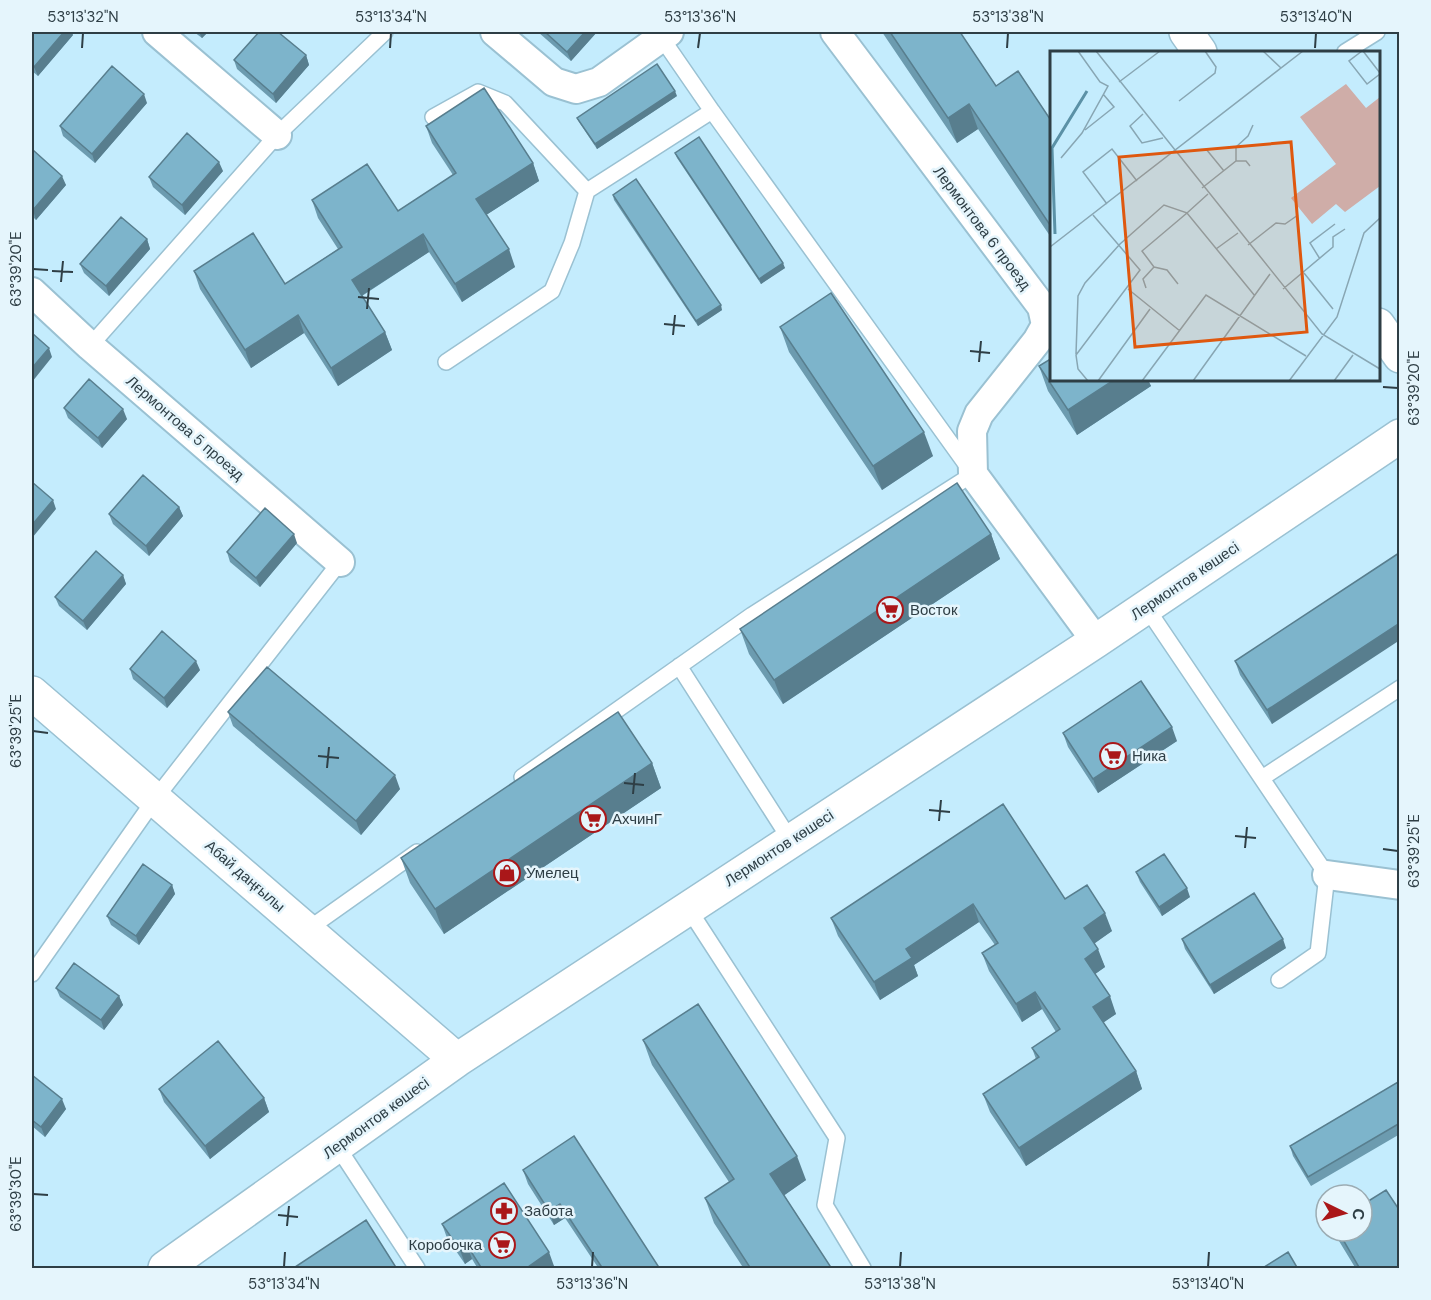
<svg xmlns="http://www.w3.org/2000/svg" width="1431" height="1300" viewBox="0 0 1431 1300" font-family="'DM Sans',sans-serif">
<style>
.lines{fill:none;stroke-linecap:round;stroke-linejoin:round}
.service-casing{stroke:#9ac1d2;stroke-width:18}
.minor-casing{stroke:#9ac1d2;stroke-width:32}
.tertiary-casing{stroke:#9ac1d2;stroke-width:36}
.service{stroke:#fff;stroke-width:15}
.minor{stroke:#fff;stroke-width:28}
.tertiary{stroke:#fff;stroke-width:33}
.wall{fill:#6c9baf}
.shaded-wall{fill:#587e8e}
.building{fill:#7db4cb;stroke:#587e8e;stroke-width:1.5}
.ticks{fill:none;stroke:#2e3e45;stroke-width:2}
.labels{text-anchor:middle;stroke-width:5;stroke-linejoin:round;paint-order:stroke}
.street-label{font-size:15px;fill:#2e3e45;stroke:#e5f5fc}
.poi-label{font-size:15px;fill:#2e3e45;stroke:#e5f5fc;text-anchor:start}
.inset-river{fill:none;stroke:#5b91a6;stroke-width:3}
.inset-road{fill:none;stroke:#88a6b3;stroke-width:1.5}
.view{fill:#df580f;fill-opacity:0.15;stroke:#df580f;stroke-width:3}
.inset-edge{fill:none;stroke:#2e3e45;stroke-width:3}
.neatline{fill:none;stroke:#2e3e45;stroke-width:2}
.ticks-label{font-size:15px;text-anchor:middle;fill:#2e3e45}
</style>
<rect width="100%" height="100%" fill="#c4ecfd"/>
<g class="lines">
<defs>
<path id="service" d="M661,37l51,74
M1345,52l32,-20
M433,117l45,-25 27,11 82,88 125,-80 261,363 -221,141 -230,162
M90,346l187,-211 108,-103
M446,362l106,-71 20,-48 15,-52
M1146,607l181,268 -9,78 -39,27
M679,666l112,175
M1262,778l138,-90
M688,908l149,230 -12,67 38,63
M307,930l110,-78
M32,974l123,-175 185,-237
M337,1146l80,122"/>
<path id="minor" d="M157,32l120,103
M495,32l59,50 22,7 23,-7 70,-50
M835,32l207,275 4,18 -9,16 -58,73 -7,17 1,43 123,167
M32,292l58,54 250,216
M1327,875l73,10"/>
<path id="tertiary" d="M1186,32l14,20
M1378,325l22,31
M32,693l425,367
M165,1268l292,-208 639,-419 304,-205"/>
</defs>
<use href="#service" class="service-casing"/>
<use href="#minor" class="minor-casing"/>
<use href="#tertiary" class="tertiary-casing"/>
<use href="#service" class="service"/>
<use href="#minor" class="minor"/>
<use href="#tertiary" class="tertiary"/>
</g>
<path class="wall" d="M32,32h39l2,3 -35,41 -6,-5z
M194,32h14l-6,6z
M538,32h59l-26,29z
M882,32h78l36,54 56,36v117l-74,-110 -21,14z
M306,55l3,10 -33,38 -39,-34 -3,-9z
M677,96l-80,53 -18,-27 -2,-4z
M147,103l-52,60 -32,-27 -3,-10z
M426,126l107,37 6,18 -53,34 29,52 -53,35 -33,-50 -67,44 23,36 7,18 -54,36 -34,-53 -53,35 -51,-79 -6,-18 91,13 53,-35 -20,-31 -6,-18 86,11 55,-36 -21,-32z
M32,153l34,32 -30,35 -4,-4z
M675,153l110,115 -24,16 -84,-126z
M223,171l-38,44 -32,-28 -4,-10z
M613,195l109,115 -24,16 -84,-126z
M147,239l3,10 -41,47 -25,-23 -4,-9z
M780,327l153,129 -51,34 -93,-138z
M1039,366l13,14h96l3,6 -74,49 -29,-44z
M64,408l63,11 -25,29 -34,-30z
M179,507l4,9 -34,40 -36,-32 -4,-10z
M991,534l9,25 -217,145 -34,-50 -9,-25z
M297,543l-37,44 -30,-25 -3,-10z
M1399,553l-127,171 -32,-49 -5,-14z
M123,575l3,9 -39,46 -28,-24 -4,-9z
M130,669l70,1 -33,38 -34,-29z
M228,712l172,77 -39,46 -128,-109z
M1063,733l114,8 -79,52 -30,-46z
M652,763l9,25 -217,146 -34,-51 -9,-25z
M1003,804l62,95 47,32 -18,12 11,24 -10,7 21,40 -13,8 33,49 6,18 -116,77 -36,-54 -7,-18 53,-35 -4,-11 24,-16 -14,-23 -20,13 -33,-51 -7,-18 13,-8 -16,-23 -65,43 4,11 -38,24 -42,-64 -7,-18z
M1136,872l54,25 -28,19 -22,-34z
M172,885l3,9 -36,51 -28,-20 -4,-9z
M1182,939l104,9 -72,46 -29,-45z
M56,988l63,8 4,9 -19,25 -44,-33z
M643,1040l163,140 -22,15 48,74h-88l-30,-46 -9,-25 24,-16 -77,-117z
M32,1075l34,34 -21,28 -13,-11z
M1400,1085v49l-89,52 -18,-30 -3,-10z
M159,1089l105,9 5,14 -59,47 -46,-57z
M523,1170l137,99h-61l-34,-51 -11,7 -26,-41z
M442,1224l112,42 -3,3h-73l-6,-10 -7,5 -18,-26z
M1336,1231h26l38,38h-44l-17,-28z"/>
<path class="shaded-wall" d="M64,32h7l2,3 -35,41 -4,-9z
M199,32h9l-6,6z
M585,32h12l-26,29 -4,-9z
M306,55l3,10 -33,38 -3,-9z
M675,91l2,5 -80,53 -2,-5z
M144,94l3,9 -52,60 -3,-9z
M969,104l9,25 -21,14 -9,-25z
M219,162l4,9 -38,44 -3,-10z
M533,163l6,18 -56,36 -7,-18z
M62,176l4,9 -30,35 -3,-10z
M423,234l6,18 -71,46 -6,-18z
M147,239l3,10 -41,47 -3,-10z
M509,249l6,18 -53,35 -7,-18z
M783,263l2,5 -24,16 -2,-5z
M721,305l1,5 -24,16 -2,-5z
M298,315l6,18 -53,35 -6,-18z
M385,332l7,18 -54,36 -7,-18z
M49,348l3,9 -20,25v-14z
M1114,380h34l3,6 -74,49 -9,-25z
M123,409l4,10 -25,29 -4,-10z
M924,432l9,24 -51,34 -9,-24z
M53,500l3,9 -24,29v-13z
M179,507l4,9 -34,40 -3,-10z
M294,534l3,9 -37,44 -4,-9z
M991,534l9,25 -217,145 -9,-24z
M123,575l3,9 -39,46 -4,-9z
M1400,623v17l-128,84 -5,-14z
M196,661l4,9 -33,38 -3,-10z
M1172,727l5,14 -79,52 -5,-14z
M652,763l9,25 -217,146 -9,-25z
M395,775l5,14 -39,46 -5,-14z
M172,885l3,9 -36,51 -3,-9z
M1187,888l3,9 -28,19 -3,-9z
M973,904l6,18 -65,43 4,11 -38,24 -6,-18 32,-33z
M1105,913l7,18 -21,15 -7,-18z
M1283,939l3,9 -72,46 -4,-9z
M1098,949l7,18 -14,10 -6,-18z
M1035,992l7,17 -20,13 -6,-18z
M119,996l4,9 -19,25 -3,-10z
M1110,996l6,18 -16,11 -7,-18z
M1136,1071l6,18 -116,77 -7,-18z
M264,1098l5,14 -59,47 -5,-13z
M62,1099l4,10 -21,28 -4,-10z
M797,1156l9,24 -27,19 -9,-25z
M560,1204l5,14 -11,7 -5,-14z
M467,1245l5,14 -7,5 -5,-14z
M549,1252l5,14 -3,3h-26z"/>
<path class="building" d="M32,32h32l-30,35 -2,-3z
M259,32h19l28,23 -33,39 -39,-34z
M545,32h40l-18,20z
M890,32h70l36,54 22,-15 34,51v106l-83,-124 -21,14z
M657,64l18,27 -80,53 -18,-26z
M112,66l32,28 -52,60 -32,-28z
M484,88l49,75 -57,36 33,50 -54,35 -32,-50 -71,46 33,52 -54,36 -33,-53 -53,35 -51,-79 59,-38 32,51 57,-37 -30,-47 55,-36 31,47 58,-38 -30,-47z
M187,133l32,29 -37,43 -33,-28z
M699,137l84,126 -24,16 -84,-126z
M33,150l29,26 -29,34 -1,-1v-56z
M636,179l85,126 -25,16 -83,-126z
M121,217l26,22 -41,47 -26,-22z
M831,293l93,139 -51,34 -93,-139z
M32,333l17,15 -17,20z
M1052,358v22h62l-46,30 -29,-44z
M89,379l34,30 -25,29 -34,-30z
M143,475l36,32 -33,39 -37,-32z
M32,482l21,18 -21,25z
M957,483l34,51 -217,146 -34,-51z
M265,508l29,26 -38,44 -29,-26z
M96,551l27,24 -40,46 -28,-24z
M1399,553l1,70 -133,87 -32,-49z
M162,631l34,30 -32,37 -34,-29z
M267,667l128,108 -39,46 -128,-109z
M1141,681l31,46 -79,52 -30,-46z
M618,712l34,51 -217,146 -34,-51z
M1003,804l62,95 22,-14 18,28 -21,15 14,21 -13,10 25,37 -17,11 43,64 -117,77 -36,-54 56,-37 -7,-9 28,-19 -25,-37 -19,12 -34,-51 16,-10 -25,-39 -67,45 6,9 -38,24 -43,-64z
M1164,854l23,34 -28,19 -23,-35z
M143,864l29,21 -36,51 -29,-20z
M1254,893l29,46 -73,46 -28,-46z
M74,963l45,33 -18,24 -45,-32z
M698,1004l99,152 -27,18 62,95h-81l-46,-71 29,-19 -91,-139z
M218,1041l46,57 -59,48 -46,-57z
M32,1075l30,24 -21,28 -9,-7z
M1398,1082l2,3v38l-92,54 -18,-31z
M574,1136l86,133h-57l-43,-65 -11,7 -26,-41z
M504,1183l45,69 -24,17h-43l-15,-24 -7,5 -18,-26z
M1386,1190l14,21v58h-40l-22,-38h24v-26z
M366,1220l31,49h-105z
M1288,1252l10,17h-37z"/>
<path class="ticks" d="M82,48l1,-15M390,48l1,-15M698,48l2,-15M1007,48l1,-15M1315,48l1,-15M33,269l15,1M52,271l21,1M61,282l2,-21M358,297l21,2M367,309l2,-21M664,324l21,2M673,335l2,-20M970,351l20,2M979,362l2,-21M1383,387l15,1M33,731l15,2M318,756l21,2M327,768l2,-21M624,783l20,2M633,794l2,-21M929,810l21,2M939,821l2,-21M1235,836l21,2M1245,848l2,-21M1383,849l15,2M33,1194l15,1M278,1215l20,2M287,1226l2,-20M284,1267l1,-15M592,1267l1,-15M900,1267l1,-15M1208,1267l1,-15"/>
<defs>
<symbol id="supermarket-ring" viewBox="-11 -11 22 22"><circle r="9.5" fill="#e5f5fc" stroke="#aa1719" stroke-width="1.5"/><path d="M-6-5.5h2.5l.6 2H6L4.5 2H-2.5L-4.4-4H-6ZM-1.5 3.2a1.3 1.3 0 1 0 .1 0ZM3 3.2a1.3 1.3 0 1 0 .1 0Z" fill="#aa1719"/></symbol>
<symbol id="shop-ring" viewBox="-11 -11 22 22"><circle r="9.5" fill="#e5f5fc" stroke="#aa1719" stroke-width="1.5"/><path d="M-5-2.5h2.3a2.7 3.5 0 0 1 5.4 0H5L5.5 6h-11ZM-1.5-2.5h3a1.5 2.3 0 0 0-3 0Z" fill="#aa1719"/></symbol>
<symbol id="pharmacy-ring" viewBox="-11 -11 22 22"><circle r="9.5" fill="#e5f5fc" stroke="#aa1719" stroke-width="1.5"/><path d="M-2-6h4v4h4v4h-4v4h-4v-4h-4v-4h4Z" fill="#aa1719"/></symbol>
</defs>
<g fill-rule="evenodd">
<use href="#supermarket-ring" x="875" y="595" width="30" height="30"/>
<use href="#supermarket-ring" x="1098" y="741" width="30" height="30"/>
<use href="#supermarket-ring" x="578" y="804" width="30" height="30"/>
<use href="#shop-ring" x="492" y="858" width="30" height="30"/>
<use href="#pharmacy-ring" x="489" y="1196" width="30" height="30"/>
<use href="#supermarket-ring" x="487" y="1230" width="30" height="30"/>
</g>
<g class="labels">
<g class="street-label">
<text transform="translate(982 228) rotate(53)" y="5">Лермонтова 6 проезд</text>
<text transform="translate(185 428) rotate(41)" y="5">Лермонтова 5 проезд</text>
<text transform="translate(1185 581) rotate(-34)" y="5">Лермонтов көшесі</text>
<text transform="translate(779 848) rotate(-33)" y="5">Лермонтов көшесі</text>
<text transform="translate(245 876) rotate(41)" y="5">Абай даңғылы</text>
<text transform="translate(376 1118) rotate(-36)" y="5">Лермонтов көшесі</text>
</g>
<g class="poi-label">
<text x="910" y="615">Восток</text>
<text x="1132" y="761">Ника</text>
<text x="612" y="824">АхчинГ</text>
<text x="526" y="878">Умелец</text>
<text x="524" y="1216">Забота</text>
<text x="482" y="1250" text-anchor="end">Коробочка</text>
</g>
</g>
<g transform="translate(1050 51)">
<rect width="330" height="330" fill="#c4ecfd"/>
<path d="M296,33l20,24 14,-11v89l-35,26 -9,-8 -24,20 -21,-26 45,-34 -36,-47z" fill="#cfada8"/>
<path class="inset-river" d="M5,183l-3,-86 35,-57"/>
<path class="inset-road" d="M46,0l226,283 58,35M213,0l18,17M312,0l-13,10 18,23 13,-10M313,0l17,22M69,31l41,-31M129,50l36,-28 1,-6 -11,-16M93,63l-13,12 12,17 21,-5M35,79l29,-23 -11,-13M156,98l18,22M11,107l21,-25 26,-47 -8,-4 -22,-31M186,110v-14l12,-11 5,-11M152,137l34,-27h10l4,5M57,153l-24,-32 29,-23 25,32M198,194l28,-22 9,1 13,-9M0,196l253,-196M166,198l22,-16M270,208l-10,-16 25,-19M104,216l13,3 11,14M254,222l29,36M96,237l-3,-9 11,-12 -12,-16 45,-38 68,83M78,238l52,42M233,238l50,-42v-10l12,-8M26,303l2,-58 7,-13 35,-39 44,-39 23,8 21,-19M38,330l-10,-12 -2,-14 64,-85 -47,-55M48,330l52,-72M92,330l64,-86 100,61M143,330l77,-107M239,330l48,-64 27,-84 16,-15M284,330l19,-26"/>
<path class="view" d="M241,91l16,190 -172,15 -16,-190z"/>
<rect width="330" height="330" class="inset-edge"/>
</g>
<rect width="1431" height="1300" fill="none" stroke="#e5f5fc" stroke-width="66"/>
<g transform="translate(1344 1213) rotate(95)"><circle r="28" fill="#e5f5fc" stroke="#9cacb3" stroke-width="1.5"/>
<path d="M0-4.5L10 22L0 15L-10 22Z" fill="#aa1719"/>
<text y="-9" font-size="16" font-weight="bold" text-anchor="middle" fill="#2e3e45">С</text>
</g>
<rect x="33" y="33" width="1365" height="1234" class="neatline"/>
<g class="ticks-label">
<text x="83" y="22">53°13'32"N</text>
<text x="391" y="22">53°13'34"N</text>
<text x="700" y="22">53°13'36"N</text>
<text x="1008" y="22">53°13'38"N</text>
<text x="1316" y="22">53°13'40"N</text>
<text transform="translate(16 269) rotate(-90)" y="5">63°39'20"E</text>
<text transform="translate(1414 388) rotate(-90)" y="5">63°39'20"E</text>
<text transform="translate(16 731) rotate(-90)" y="5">63°39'25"E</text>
<text transform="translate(1414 851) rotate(-90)" y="5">63°39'25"E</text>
<text transform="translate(16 1194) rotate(-90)" y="5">63°39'30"E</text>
<text x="284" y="1289">53°13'34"N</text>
<text x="592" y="1289">53°13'36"N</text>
<text x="900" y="1289">53°13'38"N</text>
<text x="1208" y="1289">53°13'40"N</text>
</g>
</svg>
